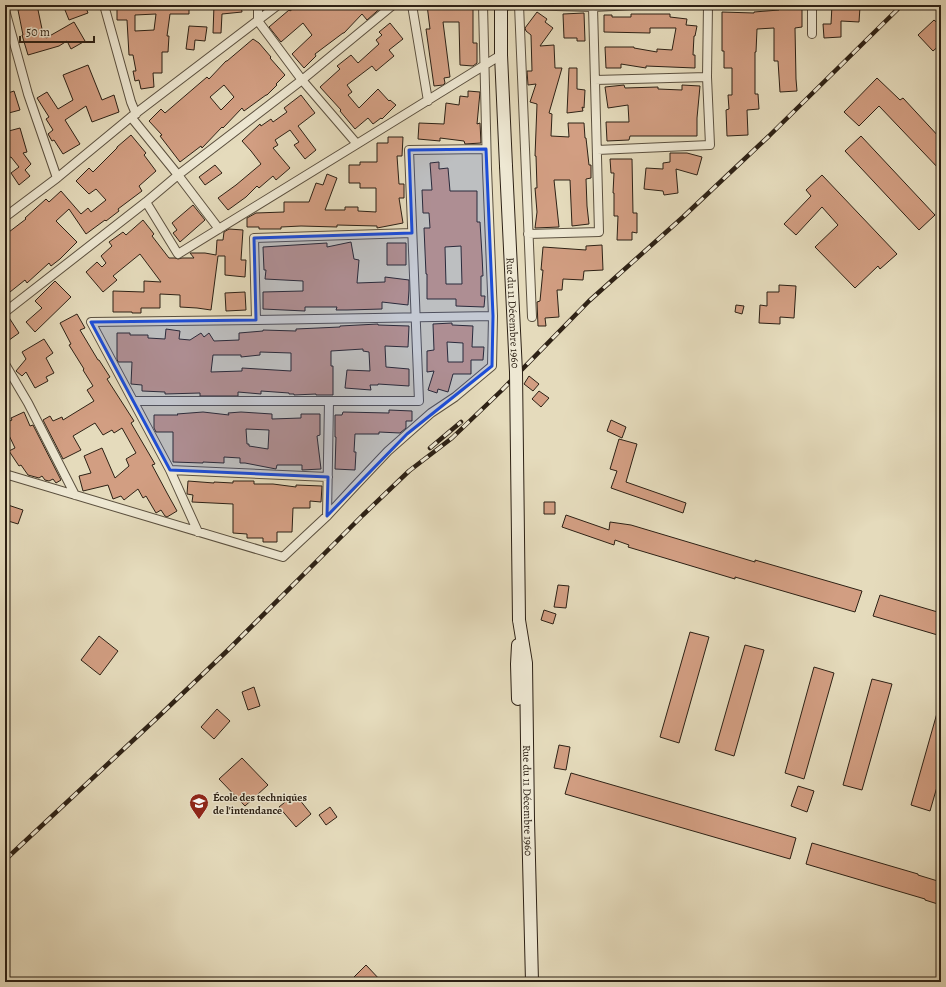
<svg xmlns="http://www.w3.org/2000/svg" width="946" height="987" viewBox="0 0 946 987" font-family="Alegreya,serif">
<style>
.building{fill:#d29e82;stroke:#2d2115;fill-rule:evenodd}
.lines{fill:none;stroke-linecap:round;stroke-linejoin:round}
.minor-casing{stroke:#5b503f;stroke-width:10}
.secondary-casing{stroke:#2d2115;stroke-width:14}
.minor{stroke:#eee8d3;stroke-width:8}
.secondary{stroke:#eee8d3;stroke-width:12}
.rail-casing{stroke:#2d2115;stroke-width:4.5}
.rail{stroke:#eee8d3;stroke-width:3;stroke-dasharray:9;stroke-linecap:butt}
.secondary-bridge-casing{stroke:#2d2115;stroke-width:14;stroke-linecap:butt}
.secondary-bridge{stroke:#eee8d3;stroke-width:12}
.marked{fill:#1d4ed8;fill-opacity:0.2;stroke:#1d4ed8;stroke-width:3;stroke-linejoin:round}
.labels{text-anchor:middle;stroke-width:3;stroke-linejoin:round;paint-order:stroke}
.street-label{font-size:11px;fill:#2d2115;stroke:#eee8d3}
.poi-label{font-size:11px;font-weight:bold;fill:#2d2115;stroke:#eee8d3;text-anchor:start}
</style>
<rect width="100%" height="100%" fill="#e5dbbc"/>
<filter id="stains"><feTurbulence type="fractalNoise" baseFrequency=".005" numOctaves="4"/><feColorMatrix values="0 0 0 0 .2 0 0 0 0 .09 0 0 0 0 .02 0 0 0 .5 -.17"/></filter>
<radialGradient id="worn" r=".72"><stop offset=".6" stop-color="#630" stop-opacity="0"/><stop offset="1" stop-color="#630" stop-opacity=".3"/></radialGradient>
<path class="building" d="M22,5h15l5,24h1l3,9 28,-16 11,19 -14,8 -4,-8 -8,5 -31,9 -6,-20h1l-5,-25 5,-1z
M63,5h22l3,8 -19,7z
M117,5h72v9h-19l-3,22h2l-1,16h-6v21h-9l1,14 -13,2 -2,-9 -4,1 -2,-10h3l-3,-16h-4l-2,-35h-10zM156,14l-2,16 -19,1v-16z
M214,5h27l1,7 -20,2 -1,19h-8z
M298,5h86l-17,15 -5,-6 -18,19h-1l-28,21 1,2 -12,12 -12,-14 20,-19 -9,-12 -22,19 -12,-15 20,-17 1,1z
M427,5h17v2l29,-1v37h4v20l-4,3 -13,-1 -1,-43h-16l7,55 -6,1 1,5 -2,2 -9,1 -8,-57h4z
M832,5l28,2 -1,15 -18,-1v16l-17,1 -1,-14h8z
M779,7h7v2h16v18l-7,1 1,51 1,12 -17,1 -2,-31h-4v-33l-17,1 -1,23h-1v42h3l1,15 -12,1 1,25 -21,1 -1,-26 3,-1 -1,-14h4v-27h-8v-17h-2v-39l32,1v-1l25,-2z
M537,12l10,7 -2,3 8,6 -13,18 14,-1 1,23h7l-13,45 3,1 -1,22 18,1 -1,-14h16l1,15h1l3,27h2v13l-5,1 1,27 2,18 -17,2 -2,-46h-16l5,47 -24,1 2,-16 -2,-24h2l-1,-32h-1l2,-52 -7,-2 6,-18 -8,1 -1,-14h5l-1,-36 -5,-4 -1,-3z
M584,13l1,28h-8v-3h-13l-1,-24z
M631,14h39v3l17,2 -1,6 11,1 -2,10h-1l-1,19h2v13l-49,-2v2l-25,-4v4h-15l-1,-21h29v1l23,4v-3l15,1 4,-22h-26v5l-46,-1v-17h8v2h19z
M934,20l7,6v18l-8,7 -15,-16z
M390,23l13,16 -14,11 5,6 -18,15 -4,-5 -25,19 5,7 -4,3 11,13 19,-19 11,12 1,-1 6,5 -14,14 -1,-1 -8,6 -5,-6 -13,11 -15,-18 1,-1 -21,-23 20,-18 -3,-3 14,-11 7,8 21,-19 -3,-4 6,-5 -3,-3z
M189,26l18,1 -2,14 -10,-1 -1,10 -8,-1z
M253,39l6,4 12,14 -1,1 15,17 -9,9 1,1 -10,10h-1l-22,16 -2,-3 -19,20 -1,-1 -20,21 -1,-2 -21,16 -20,-26 2,-1 -13,-14 12,-12 4,4 42,-36 2,2 17,-18h1zM224,85l10,12 -13,13 -11,-13z
M88,65l14,35 12,-5 5,17 -27,10 -6,-16 -21,14 15,24 -17,10 -9,-14 -2,1 -4,-7 5,-4 -7,-11 3,-2 -12,-19 10,-6 11,17 15,-9 -10,-25z
M569,68h8v21l8,1 -1,18 -2,-1 1,4 -16,2z
M877,78l23,22 3,-2 38,41v32l-62,-65 -20,20 -15,-14z
M624,85l1,3 33,-1v2l24,1v-5l18,1 -3,32v18h-67l-1,4 -22,1 -1,-19h23l-1,-17 -20,3 -3,-21z
M14,91l6,19 -15,4v-20z
M468,91l12,1 -3,32 3,-1 1,20 -16,1 -1,-3 -24,-3v3l-22,-2 1,-16 25,1 2,-21 13,2 1,-9 8,1z
M301,95l14,18 -17,13 18,24 -11,9 -11,-14 5,-3 -9,-12 -15,10 3,5 -5,3 17,20 -14,12 -3,-4 -14,12 -2,-2 -11,11 -18,13 -10,-12 18,-13 25,-21 -10,-13 -9,-10 18,-17 1,2 10,-7 2,3 14,-10 -3,-4z
M20,128l7,24 -4,1 8,11 -6,6 5,6 -11,9 -8,-12 8,-6 -8,-10 -3,1 -3,-12v-14z
M131,135l15,18 -2,2 12,16 -17,15 3,5 -24,18 1,2 -13,10 -1,-1 -19,14 -17,-25 -13,12 21,21 -17,17 -9,7 -2,-3 -22,20 -2,-3 -20,16v-61l21,-16 -1,-1 21,-19 3,3 12,-11 20,23 7,-6 3,4 15,-12 -10,-11 -7,5 -13,-13 13,-13 4,4 24,-24v-1z
M861,136l74,79 -16,15 -74,-79z
M388,137h15l-1,19h-5l2,28h5v14h-5l4,25 -26,5v-2l-40,-1v2l-36,-1 -20,1v2h-22v-2h-12v-9l9,-5 28,-1v-10h25l7,-19 7,2 4,-11 10,4 -12,32h20v-3h13v4l18,1v-24h-16v-5h-11v-18h11v-3h17v-19h11z
M670,153h17l15,4 -5,18 -21,-6 2,24 -14,2 -1,-4 -19,-2 2,-21 17,1v-6l7,-1z
M610,159h22l1,54h4v20l-5,-1v8h-15l1,-24h-4v-23h-1l1,-20h-3z
M439,162v7l9,-1 2,23h27v31h3l2,33 1,21h-2v20h4l-1,11 -28,-1v-7h-29v-25h-1l-2,-46h6l-1,-15h-6l-1,-23h10l-2,-27zM461,246l1,38h-16l-1,-37z
M215,165l7,8 -17,12 -6,-8z
M822,175l75,79 -17,15 -2,-3 -23,22 -40,-41 23,-22 -16,-18 -26,28 -12,-11 27,-28 -5,-6z
M193,205l12,15 -25,22 -7,-9 4,-3 -5,-7z
M143,220l11,14 -2,2 17,22h6l3,1 4,-1h12l-4,-5h15l11,2 1,-15h6l1,-8 5,-3 14,1 -2,30h5l-1,17 -20,-2v-19h-7l-7,54 -14,-2 -17,-1v-12l-20,-1v14h-19v5h-9v-1h-19v-21l31,1v-11l17,1 -21,-28 -27,22 4,4 -14,12 -17,-20 11,-10 5,5 4,-4 -5,-7 11,-10 -3,-4 14,-10 3,3z
M351,242l3,17 5,1 -2,23 28,-1v-5l24,3v10l-1,15 -26,-3v7l-35,1h-11l1,-3h-32v4l-42,-2v-17l40,-1v-10l-38,-2 1,-9h-2l-1,-23 64,-4v4z
M387,243h19v22h-19z
M602,245l1,25 -19,1 -1,9 -20,-1 -1,11h-5l2,27 -14,1 1,8h-8l-1,-24 3,-1 3,-31h-2l2,-23 43,3v-4z
M55,281l16,16 -36,35 -9,-10 16,-14 -7,-7z
M779,285l17,1 -2,32 -14,-1v7l-21,-1 1,-18 7,1v-14h12z
M245,292l1,18 -20,1 -1,-18z
M736,305l8,1 -2,8 -7,-2z
M77,314l8,14 -5,2 18,30h1l11,17 -3,2 27,42 -3,2 24,41 -3,1 15,28 10,18 -10,6 -2,-1 -4,-6 -5,3 -10,-17 -3,2 -5,-9 -14,11 -3,-4 -8,3 -5,-14 -25,6 -4,-15 12,-3 -7,-17 18,-8 13,30 14,-12 -3,-7 10,-6 -14,-25 -8,5 -2,-3 -9,5 -8,-12 -22,13 8,14 -18,9 -20,-39 7,-4 3,5 9,-4 1,3 31,-19 -7,-11 6,-4 -10,-16 1,-1 -15,-24 2,-1 -11,-21z
M8,316l11,17 -14,10v-26z
M452,323v2l21,1 -1,21h12l-1,13h-12v14h-18l-5,18 -10,-3 -1,4 -9,-3 6,-19 -7,1v-21l7,-1 -1,-26zM447,342l16,1v19h-15z
M378,324v1l31,1 -1,21 -23,-1 1,21 23,2v17l-31,-2v1h-8l1,5 -26,-2 2,-18 23,1 -1,-19 -6,-1v-2l-32,2v15h2v29h-17v-1l-22,1v-1h-5v-1l-28,-2v3l-23,-2v4h-38v-3l-35,1v-2l-23,-1v-6l-11,-1 1,-22h-14l-1,-3v-26h13v2h18v3l17,1 1,-10 14,2 -1,8 11,1 11,-7 3,4 5,-4 5,8 25,-1v-7l24,-2v-1l33,1v-2l44,-2v-1zM260,352l31,1v18l-49,-3v3l-31,1 2,-17h28v2l19,-2z
M44,339l9,14 -7,5 8,15 -8,4 2,4 -13,7 -9,-16 -4,4 -6,-5 10,-12 -4,-7z
M529,376l10,8 -6,7 -9,-7z
M539,391l10,7 -8,9 -9,-8z
M389,410l23,1v10h-6v7l-6,5 -21,-1v2h-24l-1,18h2l-1,18 -20,-1 1,-32h-1v-22h7l1,-3 46,1z
M24,412l6,14 3,-1 28,55 -5,3 -3,-4 -4,2 -4,-1 -3,-4 -3,2 -11,-3 -7,-10 -2,1 -10,-15 6,-3 -10,-21v-4l7,-3 -1,-2z
M203,412l26,3 -1,-2 13,-1 31,2v5l29,-1v-4h19v21l-3,1 4,33 -19,1v-5h-25l-1,4 -31,-6h-5v-5l-16,-1v6l-21,-1v1l-30,-1v-30h-17l-2,-4v-13h24l-1,-1zM246,429l23,1 -1,19 -19,-3v-2h-2z
M611,420l15,7 -4,11 -15,-7z
M619,439l18,5 -11,38 60,21 -3,10 -72,-25 6,-17 -7,-2z
M188,481l26,2v-1l19,1v-2h21v3h19l23,3v-2l26,1 -1,16 -11,-1v7h-17l-1,24h-15v10h-14v-4h-16v-4l-14,-1v-29l-41,-2 1,-7 -6,-1z
M544,502h11v12h-11z
M5,504l18,6 -5,14 -13,-4z
M566,515l43,15 1,-8 21,3 124,37v-2l107,31 -7,21 -120,-35v2l-107,-32 1,-2 -14,-5 -1,5 -52,-18z
M558,585l11,1 -3,22 -12,-1z
M880,595l61,18v23l-68,-20z
M544,610l12,4 -3,10 -12,-4z
M690,632l19,5 -30,106 -19,-6z
M99,636l19,15 -18,24 -19,-15z
M745,645l19,5 -30,106 -19,-6z
M814,667l20,6 -30,106 -19,-6z
M872,679l20,5 -30,106 -19,-5z
M254,687l6,19 -12,4 -6,-18z
M939,706l2,1v66l-11,38 -19,-6z
M217,709l13,12 -16,18 -13,-12z
M559,745l11,2 -4,23 -12,-2z
M242,758l26,27 -23,21 -26,-27z
M571,773l225,65 -6,21 -225,-65z
M798,786l16,5 -7,21 -16,-6z
M295,794l16,20 -15,13 -17,-20z
M330,807l7,10 -11,8 -7,-10z
M812,843l106,31v1l23,7v23l-16,-5v-1l-119,-35z
M366,965l16,17h-33z"/>
<g class="lines">
<defs>
<path id="minor" d="M104,5l27,97 5,12
M258,5v16l44,59 55,64
M412,5l16,96
M519,5l13,312
M812,5v29
M501,6l18,-1 74,2 42,-2
M5,10l23,84 29,84
M595,80l112,-3
M131,117l47,58 41,54
M597,150l113,-5 -3,-68 1,-72
M146,202l32,52 179,-110 144,-89
M5,217l52,-39 74,-61 147,-112
M528,234l71,-2 -6,-225
M5,312l141,-110 32,-27 124,-95 91,-75
M256,320l-2,-82 158,-5
M5,364l23,39 47,92
M134,401h285l-10,-251 77,-1
M170,470l158,7
M5,474l278,83 44,-41 26,-28 35,-37 43,-38 24,-16 37,-31 1,-50
M327,516l2,-114
M198,532l-28,-62 -79,-148 165,-2 237,-4 -6,-147 -4,-164"/>
<g id="secondary">
<path d="M501,5v50l5,111"/>
<path id="s1" d="M519,620l7,43 2,156 4,163"/>
<path d="M518,645l-1,19 1,35"/>
</g>
</defs>
<use href="#minor" class="minor-casing"/>
<use href="#secondary" class="secondary-casing"/>
<use href="#minor" class="minor"/>
<use href="#secondary" class="secondary"/>
<defs>
<path id="rail" d="M430,448l31,-26
M5,860l152,-142 70,-67 136,-136 46,-44 43,-33 49,-47 88,-90 94,-84 86,-81 133,-131"/>
</defs>
<use href="#rail" class="rail-casing"/>
<use href="#rail" class="rail"/>
<defs>
<g id="secondary-bridge">
<path id="s2" d="M506,166l10,206 3,248"/>
</g>
</defs>
<use href="#secondary-bridge" class="secondary-bridge-casing"/>
<use href="#secondary-bridge" class="secondary-bridge"/>
</g>
<path class="marked" d="M486,149l7,167 -1,50 -85,68 -80,82 1,-39 -158,-7 -79,-148 165,-2 -2,-82 158,-5 -3,-83z"/>
<defs>
<symbol id="university-pin" viewBox="-11 -11 22 30"><path d="M0 17L-7.5 6A9.5 9.5 0 1 1 7.5 6Z" fill="#8f2418" stroke="#eee8d3"/><path d="M0-5L7-2L0 1L-7-2ZM-4 1L0 2.5L4 1V4Q0 6-4 4Z" fill="#fff"/></symbol>
</defs>
<g fill-rule="evenodd">
<use href="#university-pin" x="188" y="792" width="22" height="30"/>
</g>
<g class="labels">
<g class="street-label">
<text dy="4" stroke="none"><textPath href="#s2" startOffset="147">Rue du 11 Décembre 1960</textPath></text>
<text dy="4" stroke="none"><textPath href="#s1" startOffset="181">Rue du 11 Décembre 1960</textPath></text>
</g>
<g class="poi-label">
<text x="213" y="801">École des techniques<tspan x="213" dy="13">de l'intendance</tspan></text>
</g>
</g>
<rect width="946" height="987" fill="none" stroke="#e5dbbc" stroke-width="20"/>
<rect x="6" y="6" width="934" height="975" fill="none" stroke="#2d2115" stroke-width="2"/>
<rect x="10" y="10" width="926" height="967" fill="none" stroke="#2d2115"/>
<path d="M20 36v6h74v-6" fill="none" stroke="#2d2115" stroke-width="2"/>
<text x="26" y="36" font-size="12" fill="#2d2115" stroke="#eee8d3" stroke-width="3" paint-order="stroke">50 m</text>
<rect width="100%" height="100%" filter="url(#stains)"/>
<rect width="100%" height="100%" fill="url(#worn)"/>
</svg>
